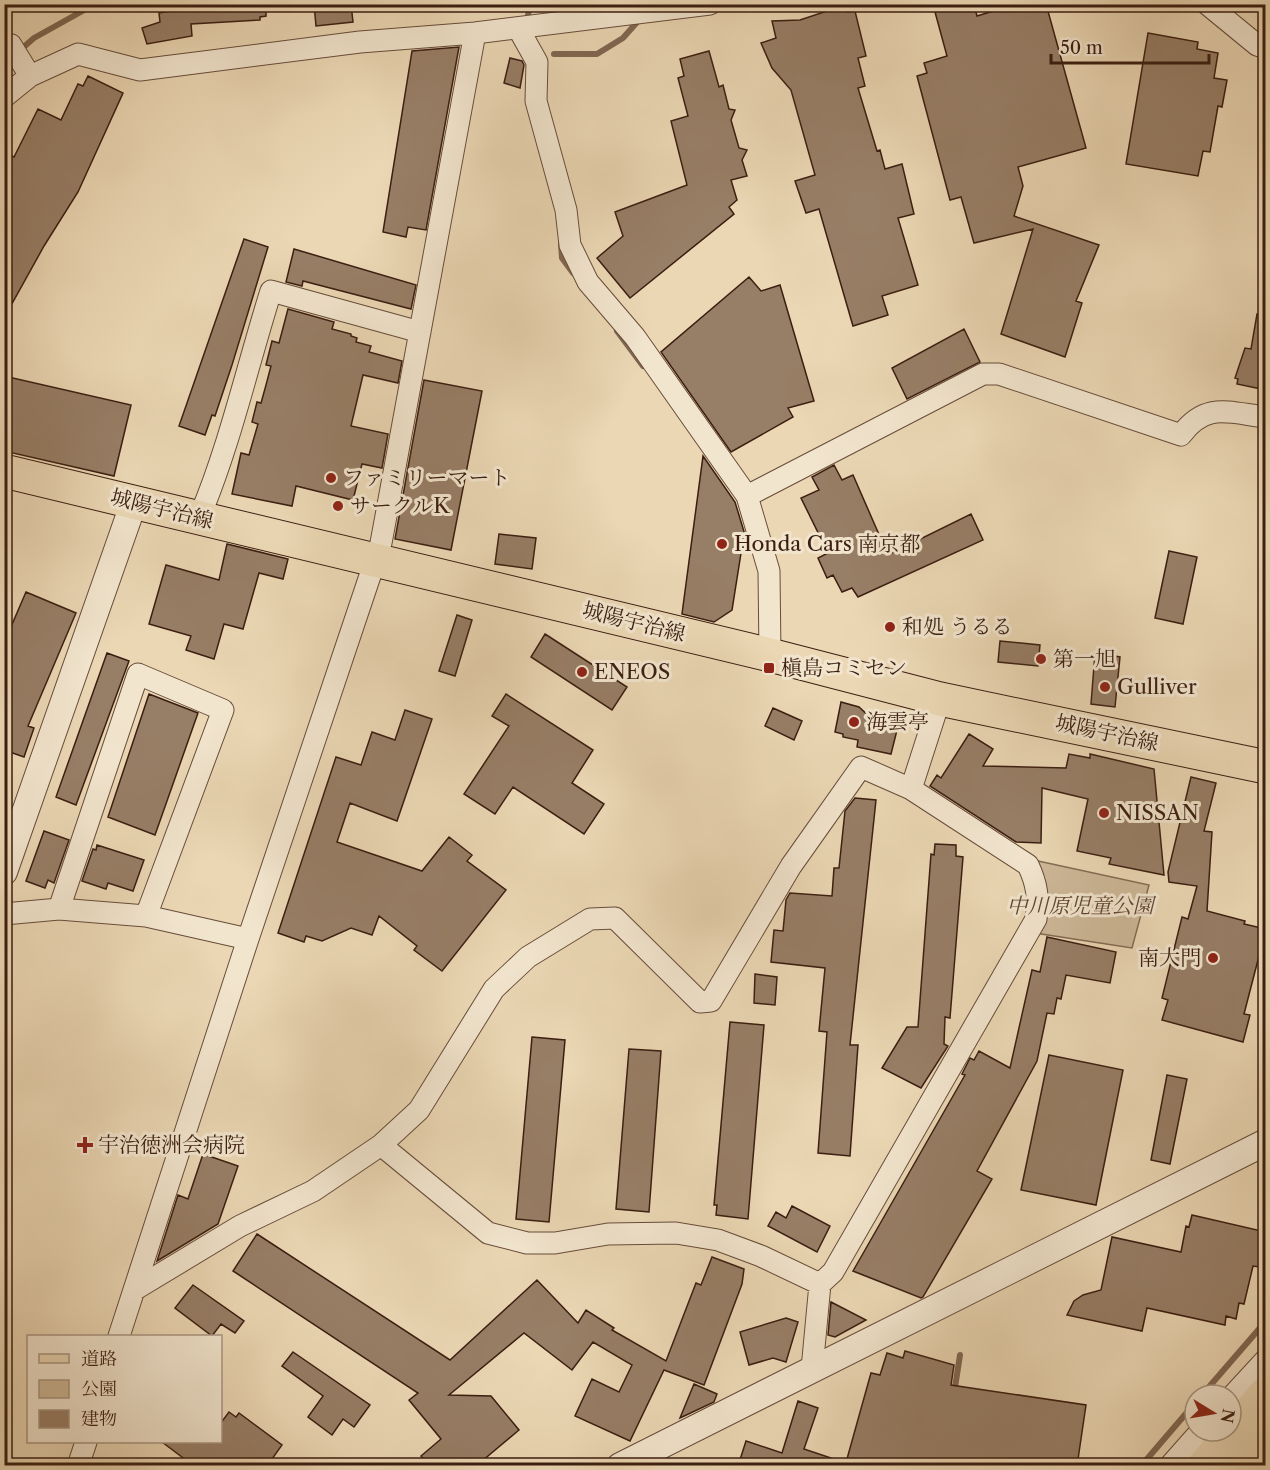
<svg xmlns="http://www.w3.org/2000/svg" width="1270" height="1470" viewBox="0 0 1270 1470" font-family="'Libre Caslon Text','Noto Serif JP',serif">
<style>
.green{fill:#cdb898;stroke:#846b54;stroke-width:1.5}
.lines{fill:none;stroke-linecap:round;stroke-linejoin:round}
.stream{stroke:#816752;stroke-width:6}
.building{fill:#977e66;stroke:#3b1e11;stroke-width:1.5}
.minor-casing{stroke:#674c3a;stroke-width:23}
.tertiary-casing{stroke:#674c3a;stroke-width:28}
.primary-casing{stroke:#3b1e11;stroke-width:35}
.motorway-casing{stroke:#3b1e11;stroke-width:35}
.minor{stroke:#f2e5ce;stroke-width:21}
.tertiary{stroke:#f2e5ce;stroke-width:26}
.primary{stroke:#ebd7b4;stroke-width:33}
.motorway{stroke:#ebd7b4;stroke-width:33}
.poi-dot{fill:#8f2418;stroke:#f2e5ce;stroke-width:2}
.labels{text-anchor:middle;stroke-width:6;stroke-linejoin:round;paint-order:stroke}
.poi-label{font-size:21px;fill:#3b1e11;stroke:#f2e5ce;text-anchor:start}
.street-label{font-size:21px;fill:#3b1e11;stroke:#f2e5ce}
.park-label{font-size:21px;font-style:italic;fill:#604433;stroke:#f2e5ce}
</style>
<rect width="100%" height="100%" fill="#ebd7b4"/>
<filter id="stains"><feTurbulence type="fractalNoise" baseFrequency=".00333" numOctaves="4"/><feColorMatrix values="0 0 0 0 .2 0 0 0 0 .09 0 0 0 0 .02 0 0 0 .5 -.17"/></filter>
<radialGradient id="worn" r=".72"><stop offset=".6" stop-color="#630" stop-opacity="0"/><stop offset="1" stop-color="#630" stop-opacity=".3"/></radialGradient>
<path class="green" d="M1029,859l120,26 -17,63 -97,-15z"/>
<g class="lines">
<path class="stream" d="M527,21l3,-17
M554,54h43l26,-16 16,-18
M4,64l30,-26 61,-34
M561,244l1,14 11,15
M617,331l26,35
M954,1394l6,-39
M1202,1395l64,-74
M1141,1466l54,-63"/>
</g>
<path class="building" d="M176,4h90v12l-6,1v3l-69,4 1,12 -45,8 -5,-16 18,-6 -1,-9 18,-3z
M314,4h37l2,18 -37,4z
M962,4h12l3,12 39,-12h30l40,144 -68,19 5,19 -9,30 85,29 -23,56 6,2 -17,54 -64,-23 32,-105 -59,14 -13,-46 -11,3 -33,-124 10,-3 -3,-10 23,-7 -12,-44z
M836,8l12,4 7,-1 11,45 -8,2 7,28 -7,2 19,63 3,-1 5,19 17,-5 12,50 -16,4 20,67 -36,11 6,19 -35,11 -34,-117 -13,4 -11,-32 20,-6 -24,-85 -19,-22 -11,-25 15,-5 -4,-17 28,-1z
M1148,33l50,9 -1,7 21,4 -4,25 13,2 -5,27 -4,-1 -8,46 -7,-1 -5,25 -72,-12z
M459,47l-33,183 -18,-3 -2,10 -23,-5 29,-181z
M709,51l10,36 4,-2 6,24 6,1 -4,10 8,28 8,2 -5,10 5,16 -16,4 6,20 -8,7 5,7 -104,84 -33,-40 26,-22 -8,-24 72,-27 -16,-64 17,-5 -10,-38 6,-2 -4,-17z
M510,58l12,3 2,4 -4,23 -16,-5z
M88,76l35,17 -45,99 -34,54 -40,72v-166l10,5 24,-48 23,11 17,-36 5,2z
M244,239l24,8 -36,118 -17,51 -3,-1 -7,20 -26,-9z
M294,249l122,36 -5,24 -108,-28 -1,5 -16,-4z
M749,277l12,14 19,-6 34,116 -26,7 5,9 -62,35 -70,-100z
M288,309l46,13 -2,7 19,5v2l6,2 -1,4 15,4 -2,6 33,9 -4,22 -35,-8 -12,51 37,8 -6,34 -20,-4 -9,36 -57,-14 -4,20 -60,-12 9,-41 8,2 9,-31 -6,-2 5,-20 4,1 5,-18 5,-19 -5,-1 6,-24 7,2z
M1257,314l9,1v75l-29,-6 1,-5 -3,-1 10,-30 6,1z
M964,329l16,33 -73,37 -15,-31z
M4,376l127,29 -17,71 -110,-25z
M424,380l58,11 -31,159 -56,-11z
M703,456l32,46 14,46 -7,-1 -10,63 -18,12 -32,-8z
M834,465l8,15 11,-5 35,80 83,-41 12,26 -125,57 -6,-9 -10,4 -9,-17 -6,3 -9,-20 10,-5 -27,-55 18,-8 -7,-13z
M499,534l37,4 -4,31 -37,-5z
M227,544l61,15 -5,20 -24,-6 -16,56 -19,-5 -10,35 -28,-9 5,-14 -42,-12 17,-59 53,15z
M1169,551l28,6 -14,67 -28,-6z
M26,592l50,21 -48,113 6,2 -10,29 -20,-7v-107z
M457,615l15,5 -17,56 -16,-5z
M545,634l82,53 -15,23 -81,-53z
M1000,641l40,4 -2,21 -40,-4z
M107,653l22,8 -53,144 -20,-8z
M1095,653l25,4 -5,50 -24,-3z
M149,694l49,19 -43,122 -47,-18z
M506,694l87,56 -21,33 32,21 -20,30 -71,-47 -18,27 -31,-20 45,-68 -17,-10z
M841,702l18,5 14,13 9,-4 9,13 6,1 -6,24 -34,-7 1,-7 -15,-3v-3l-8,-2z
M773,708l29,13 -8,19 -29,-14z
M405,710l27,9 -35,102 -47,-18 -13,39 85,29 27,-34 23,18 -5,6 39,29 -64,81 -28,-21 3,-4 -38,-30 -7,19 -21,-7 -29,13 -16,-5 -2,6 -26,-9 58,-176 25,8 11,-33 23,8z
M969,734l24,15 -10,17 83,2 3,-14 21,4v-4l64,15 10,106 -55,-11 2,-6 -34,-7 11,-52 -46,-11 -1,55 -25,-1 -86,-56 7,-11 4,3z
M1191,777l25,6 -12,48 8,1 -5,79 38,10 -1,3 22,5 -22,85 6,1 -7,27 -81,-22 6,-20 -6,-2 20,-81 6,2 9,-33 -28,-4 -1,-10z
M855,798l21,2 -26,245h8l-8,111 -32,-3 9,-121 -8,-1 6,-63 -54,-6 3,-32 9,1 3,-31 4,-7 42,3 2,-28h5l6,-57z
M44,831l25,9 -15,43 -6,-3 -3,8 -19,-7z
M935,844l21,1v11l7,1 -13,161 -5,-1 -1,27 4,2 -27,42 -39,-20 25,-41h11l13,-173 3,1z
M97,845l47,15 -11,31 -25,-8 -2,6 -24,-8 11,-32 3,1z
M1047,937l69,15 -6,31 -44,-8 -5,24 -4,-1 -3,16 -7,-1 -10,48 -60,110 15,8 -69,118 -2,1 -68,-27 112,-196 -3,-1 8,-16 4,2 5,-9 31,17 22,-98 8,2z
M755,974l22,3 -2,28 -21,-2z
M730,1022l34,3 -16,194 -32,-4 1,-10h-3z
M532,1037l33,3 -16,182 -33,-3z
M629,1049l32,2 -12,161 -33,-3z
M1049,1055l74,15 -27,135 -75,-15z
M1167,1075l20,4 -17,85 -19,-4z
M203,1154l35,12 -20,58 -61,37 21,-66 10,4z
M792,1206l38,20 -13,26 -49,-26 8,-14 10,6z
M1192,1215l74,17v36l-13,-2 -9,38 -5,-1 -3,16 -10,-3 -1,9 -78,-17 -5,23 -75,-16 7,-14 9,-6 18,-5 11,-53 69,15 5,-26 3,1z
M257,1234l193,126 87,-80 41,43 8,-13 28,18 -2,2 54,31 30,-78 5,2 11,-28 32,12 -2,15 -38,101 -40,-15 -34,71 -55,-25 17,-37 27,13 13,-27 -39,-23 -21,28 -48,-37 -75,62 42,1 28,34 -43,36h-47l-8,-10 20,-17 -32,-39 9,-7 -185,-122z
M193,1285l51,36 -9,12 -14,-9 -9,12 -37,-28z
M831,1302l35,18 -31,17 -7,-2z
M786,1318l12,4 -12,40 -13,-4 -24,7 -9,-33z
M905,1351l49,14 -3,20 135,20 -9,61h-232l26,-93 9,2 7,-22 16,5z
M293,1352l77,53 -16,22 -11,-8 -11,16 -24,-18 15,-21 -41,-30z
M694,1384l23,10 -3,8 -34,16z
M798,1401l20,7 -14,41 39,13v4h-105l8,-25 36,12z
M229,1412l7,5 3,-4 43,32 -15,21h-73l-32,-24h58v-18z"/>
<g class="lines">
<defs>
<path id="minor" d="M1207,4l50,41 9,3
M518,28l19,34 -1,39 30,109 4,35 18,37 47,55 112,159 22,75 1,84
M4,44l7,1 19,31 48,-22 62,16 220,-28 115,-9 235,-29
M4,97l26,-21
M747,496l236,-122h16l182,61c25,-34 48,-22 85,-18
M199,518c31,-73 48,-151 72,-227l149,41
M911,789l29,-90
M59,909l79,-235 85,36 -77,206
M4,914l55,-5 87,7 102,23
M134,1290l106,-64 73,-35 68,-46
M119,1336l129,-397 133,-396 94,-510
M812,1369l8,-85 13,-12 203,-353c3,-21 1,-35 -8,-54l-117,-76 -50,-22 -70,99 -80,135 -11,1 -85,-84 -25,1 -62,38 -34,32 -75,121 -38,35 107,88 39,10h28l53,-9 68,-1 42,7 43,16 59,28
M78,1466l8,-24"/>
<path id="tertiary" d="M4,872l130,-370
M1231,1401l35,-38
M620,1466l646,-324
M1173,1466l31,-35"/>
<path id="primary" d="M4,471l766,184 170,44 326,68"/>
<path id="motorway" d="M1204,1466l62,-73
M1241,1466l25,-30"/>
</defs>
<use href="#minor" class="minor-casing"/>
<use href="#tertiary" class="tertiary-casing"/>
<use href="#primary" class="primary-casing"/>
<use href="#motorway" class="motorway-casing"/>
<use href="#minor" class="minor"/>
<use href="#tertiary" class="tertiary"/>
<use href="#primary" class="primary"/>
<use href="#motorway" class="motorway"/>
</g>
<g class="poi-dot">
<circle cx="331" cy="478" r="6"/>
<circle cx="338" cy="506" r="6"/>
<circle cx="722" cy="544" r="6"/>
<circle cx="890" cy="627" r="6"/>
<circle cx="1041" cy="659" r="6"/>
<rect x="763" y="662" width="12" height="12" rx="3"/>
<circle cx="582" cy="672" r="6"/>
<circle cx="1105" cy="687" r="6"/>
<circle cx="854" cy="722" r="6"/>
<circle cx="1104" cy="813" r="6"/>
<circle cx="1213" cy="958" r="6"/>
<path d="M82 1136h6v6h6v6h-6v6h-6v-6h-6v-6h6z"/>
</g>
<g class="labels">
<g class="poi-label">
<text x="343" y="485">ファミリーマート</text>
<text x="350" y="513">サークルK</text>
<text x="734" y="551">Honda Cars 南京都</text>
<text x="902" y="634">和処 うるる</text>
<text x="1053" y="666">第一旭</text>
<text x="781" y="675">槇島コミセン</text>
<text x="594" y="679">ENEOS</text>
<text x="1117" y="694">Gulliver</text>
<text x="866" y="729">海雲亭</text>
<text x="1116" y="820">NISSAN</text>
<text x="1201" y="965" text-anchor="end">南大門</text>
<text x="98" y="1152">宇治徳洲会病院</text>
</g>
<g class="street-label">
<text transform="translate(162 509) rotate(14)" y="7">城陽宇治線</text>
<text transform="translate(634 622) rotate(14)" y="7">城陽宇治線</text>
<text transform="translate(1107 733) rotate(12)" y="7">城陽宇治線</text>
</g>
<g class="park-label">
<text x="1080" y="913">中川原児童公園</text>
</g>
</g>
<rect width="1270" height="1470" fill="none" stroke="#ebd7b4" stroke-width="24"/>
<rect x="6" y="6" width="1258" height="1458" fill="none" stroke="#3b1e11" stroke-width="3"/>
<rect x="12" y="12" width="1246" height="1446" fill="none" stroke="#3b1e11" stroke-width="1.5"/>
<rect x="27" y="1335" width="195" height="108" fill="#f2e5ce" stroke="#a99582" stroke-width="1.5"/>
<rect x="39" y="1354" width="30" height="9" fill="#ebd7b4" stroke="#a99582" stroke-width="1.5"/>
<text x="81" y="1365" font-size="18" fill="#3b1e11">道路</text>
<rect x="39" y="1380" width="30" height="18" fill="#cdb898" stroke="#a99582" stroke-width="1.5"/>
<text x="81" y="1395" font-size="18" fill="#3b1e11">公園</text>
<rect x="39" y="1410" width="30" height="18" fill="#977e66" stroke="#a99582" stroke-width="1.5"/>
<text x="81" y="1425" font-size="18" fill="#3b1e11">建物</text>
<g transform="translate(1213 1413) rotate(101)"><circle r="28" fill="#f2e5ce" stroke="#a99582" stroke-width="1.5"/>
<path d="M0-4.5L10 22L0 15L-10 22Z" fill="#8f2418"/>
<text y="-9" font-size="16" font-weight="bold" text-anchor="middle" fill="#3b1e11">N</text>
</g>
<path d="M1051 54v9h158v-9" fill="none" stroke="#3b1e11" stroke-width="3"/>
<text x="1060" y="54" font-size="18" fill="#3b1e11" stroke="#f2e5ce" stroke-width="4.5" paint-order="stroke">50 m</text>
<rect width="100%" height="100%" filter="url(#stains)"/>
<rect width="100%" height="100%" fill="url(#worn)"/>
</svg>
